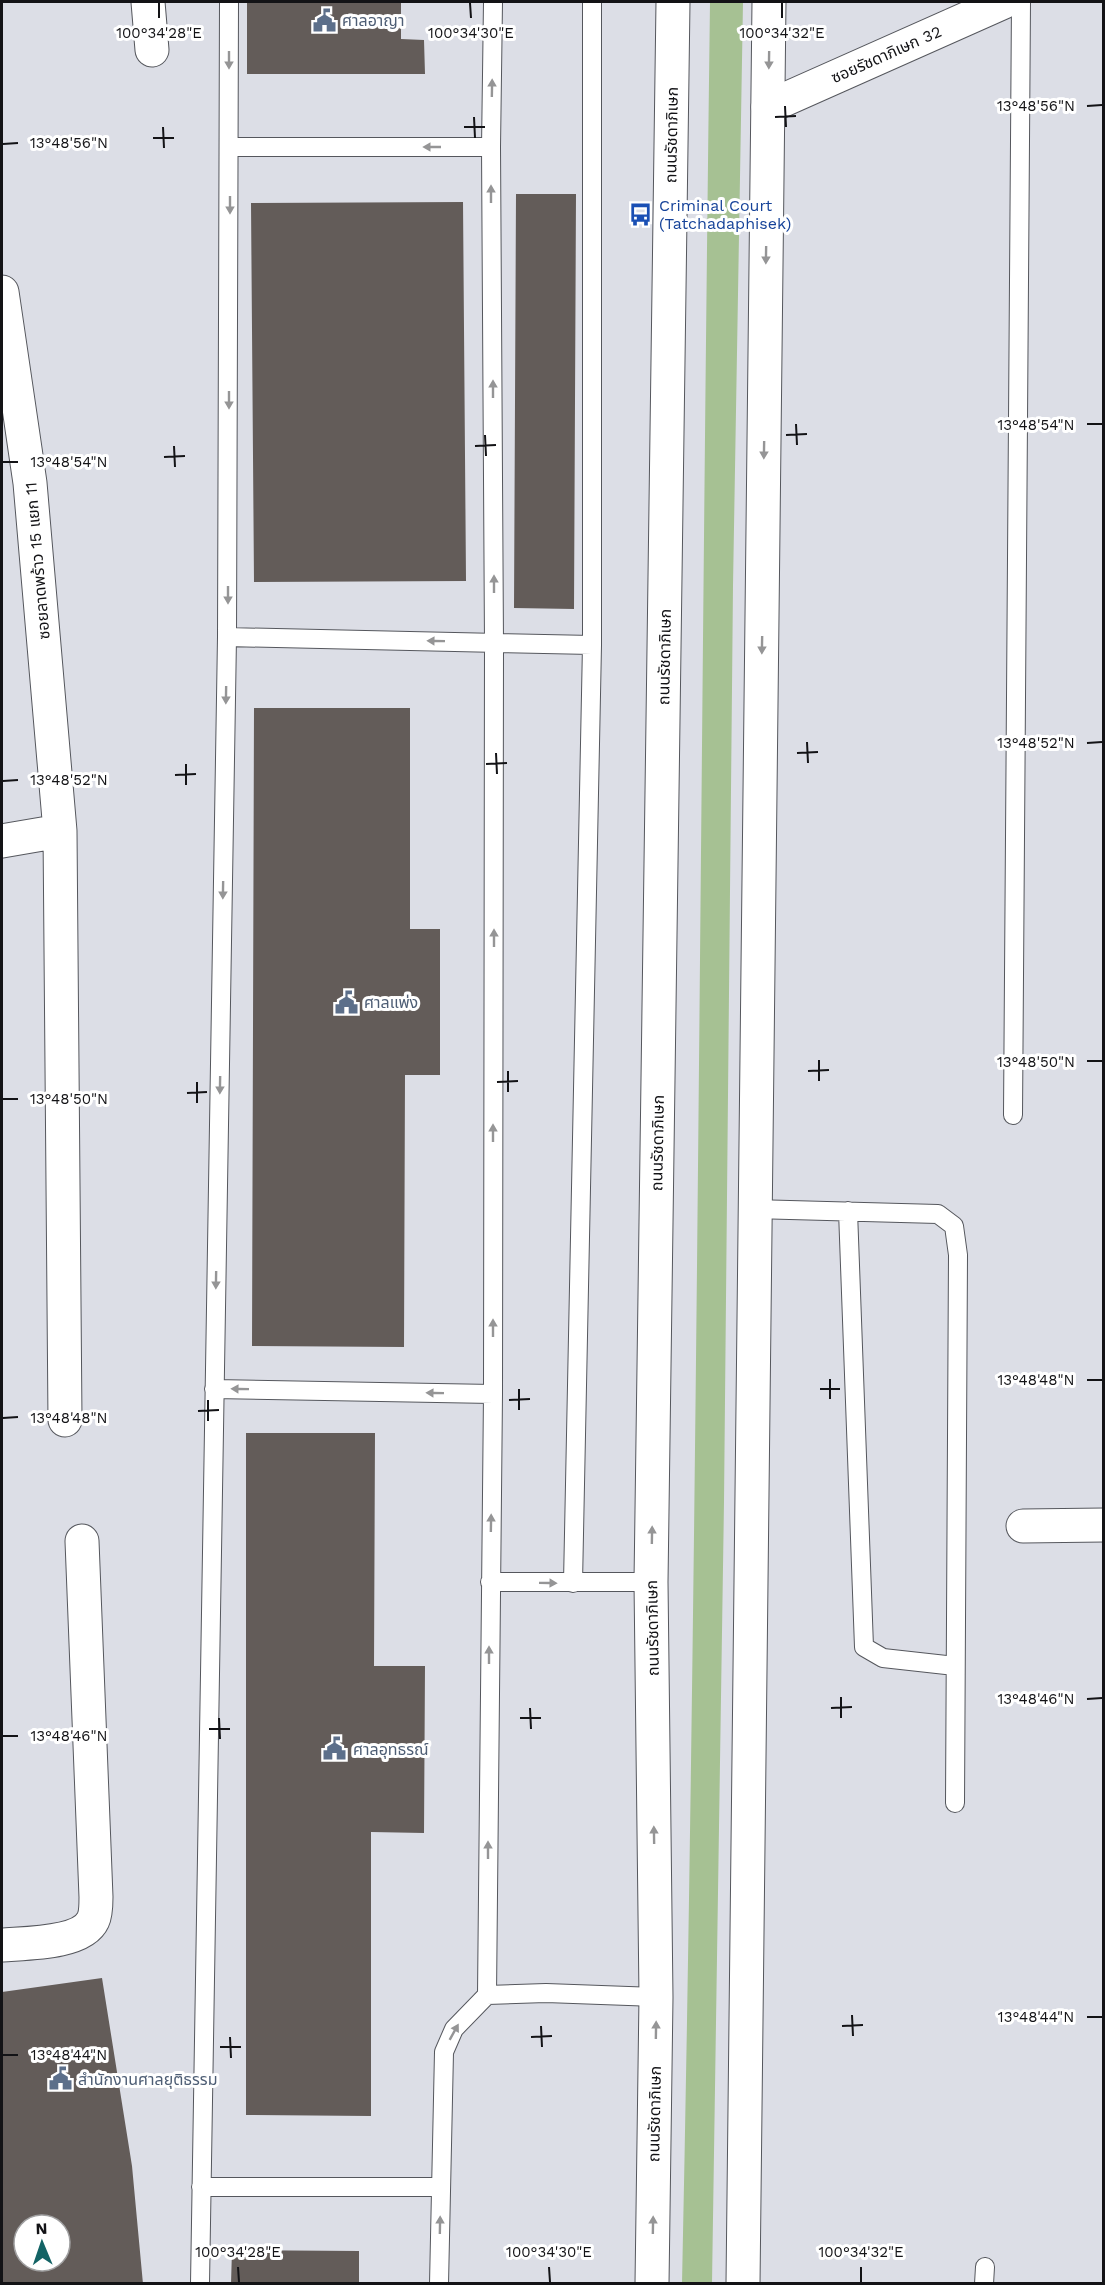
<svg xmlns="http://www.w3.org/2000/svg" width="1105" height="2285" viewBox="0 0 1105 2285" font-family="'Work Sans','Noto Sans Thai',sans-serif">
<style>
.green{fill:#a6c193}
.building{fill:#635c59;fill-rule:evenodd}
.lines{fill:none;stroke-linecap:round;stroke-linejoin:round}
.service-casing{stroke:#55575d;stroke-width:20}
.minor-casing{stroke:#55575d;stroke-width:35}
.tertiary-casing{stroke:#55575d;stroke-width:35}
.primary-casing{stroke:#55575d;stroke-width:35}
.service{stroke:#fff;stroke-width:18}
.minor{stroke:#fff;stroke-width:33}
.tertiary{stroke:#fff;stroke-width:33}
.primary{stroke:#fff;stroke-width:33}
.oneway{fill:#959596}
.ticks{fill:none;stroke:#131316;stroke-width:2}
.labels{text-anchor:middle;stroke-width:6;stroke-linejoin:round;paint-order:stroke}
.service-label{font-size:16px;fill:#4e5e75;stroke:#fff;text-anchor:start}
.street-label{font-size:16px;fill:#131316;stroke:#fff}
.transit-label{font-size:16px;fill:#164399;stroke:#fff;text-anchor:start}
.ticks-label{font-size:15px;text-anchor:middle;fill:#131316;stroke:#fff;stroke-width:6;stroke-linejoin:round;paint-order:stroke}
</style>
<rect width="100%" height="100%" fill="#dcdee6"/>
<path class="green" d="M710,2h33l-10,584 -9,916 -12,781 -30,1c16,-761 18,-1522 28,-2282z"/>
<path class="building" d="M247,2h154v37l23,1 1,34h-178z
M516,194h60l-2,415 -60,-1z
M463,202l3,379 -212,1 -3,-379z
M254,708h156v221h30v146h-35l-1,272 -152,-1z
M246,1433h129l-1,233h51l-1,167 -53,-1v284l-125,-1z
M102,1978l30,188 11,118h-141v-292zM24,2225h36v36h-36z
M232,2250l127,1v33h-128z"/>
<g class="lines">
<defs>
<path id="service" d="M230,147h261
M227,637l365,8 -19,938
M592,645v-643
M1013,1115l8,-1113
M755,1209l183,5 16,12 4,29 -3,548
M848,1211l16,436 19,11 72,8
M214,1389l279,5
M490,1582h161
M487,1995l59,-2 110,4
M201,2187h240
M200,2284l27,-1647 2,-635
M439,2284l5,-232 10,-23 33,-34 6,-601 1,-751 -3,-496 2,-145
M984,2284l1,-17"/>
<path id="minor" d="M148,2l4,48
M2,292l28,191 30,348 5,589
M2,841l58,-10
M1023,1526l81,-1
M2,1945c23,-2 80,-1 91,-25 3,-6 3,-16 3,-23l-14,-356"/>
<path id="tertiary" d="M768,107l236,-105"/>
<path id="primary" d="M652,2284l4,-287 -5,-415 22,-1580
M743,2284l26,-2282"/>
</defs>
<use href="#service" class="service-casing"/>
<use href="#minor" class="minor-casing"/>
<use href="#tertiary" class="tertiary-casing"/>
<use href="#primary" class="primary-casing"/>
<use href="#service" class="service"/>
<use href="#minor" class="minor"/>
<use href="#tertiary" class="tertiary"/>
<use href="#primary" class="primary"/>
</g>
<defs><path id="oneway-solid" d="M-6-.8H1V-3.2L6.5 0L1 3.2V.8H-6Z" transform="scale(1.5)"/></defs>
<g class="oneway">
<use href="#oneway-solid" transform="translate(229 60) rotate(90)"/>
<use href="#oneway-solid" transform="translate(769 60) rotate(91)"/>
<use href="#oneway-solid" transform="translate(492 88) rotate(-89)"/>
<use href="#oneway-solid" transform="translate(432 147) rotate(-180)"/>
<use href="#oneway-solid" transform="translate(491 194) rotate(-90)"/>
<use href="#oneway-solid" transform="translate(230 205) rotate(90)"/>
<use href="#oneway-solid" transform="translate(766 255) rotate(91)"/>
<use href="#oneway-solid" transform="translate(493 389) rotate(-90)"/>
<use href="#oneway-solid" transform="translate(229 400) rotate(90)"/>
<use href="#oneway-solid" transform="translate(764 450) rotate(91)"/>
<use href="#oneway-solid" transform="translate(494 584) rotate(-90)"/>
<use href="#oneway-solid" transform="translate(228 595) rotate(90)"/>
<use href="#oneway-solid" transform="translate(436 641) rotate(-179)"/>
<use href="#oneway-solid" transform="translate(762 645) rotate(91)"/>
<use href="#oneway-solid" transform="translate(226 695) rotate(91)"/>
<use href="#oneway-solid" transform="translate(223 890) rotate(91)"/>
<use href="#oneway-solid" transform="translate(494 938) rotate(-90)"/>
<use href="#oneway-solid" transform="translate(220 1085) rotate(91)"/>
<use href="#oneway-solid" transform="translate(493 1133) rotate(-90)"/>
<use href="#oneway-solid" transform="translate(216 1280) rotate(91)"/>
<use href="#oneway-solid" transform="translate(493 1328) rotate(-90)"/>
<use href="#oneway-solid" transform="translate(240 1389) rotate(-179)"/>
<use href="#oneway-solid" transform="translate(435 1393) rotate(-179)"/>
<use href="#oneway-solid" transform="translate(491 1523) rotate(-89)"/>
<use href="#oneway-solid" transform="translate(652 1535) rotate(-89)"/>
<use href="#oneway-solid" transform="translate(548 1583) rotate(1)"/>
<use href="#oneway-solid" transform="translate(489 1655) rotate(-90)"/>
<use href="#oneway-solid" transform="translate(654 1835) rotate(-91)"/>
<use href="#oneway-solid" transform="translate(488 1850) rotate(-90)"/>
<use href="#oneway-solid" transform="translate(656 2030) rotate(-89)"/>
<use href="#oneway-solid" transform="translate(454 2032) rotate(-61)"/>
<use href="#oneway-solid" transform="translate(440 2225) rotate(-89)"/>
<use href="#oneway-solid" transform="translate(653 2225) rotate(-89)"/>
</g>
<path class="ticks" d="M159,3v15M470,3l1,15M782,3v15M785,106l1,21M1087,106l15,-1M474,117l1,21M775,117l21,-1M163,127l1,21M464,127h21M153,138h21M3,144l15,-1M796,424l1,21M1087,424h15M485,435l1,21M786,435l21,-1M174,446l1,21M475,446l21,-1M164,457l21,-1M3,462h15M807,742l1,21M1087,743l15,-1M496,753l1,21M797,753l21,-1M186,764v21M486,764l21,-1M175,775l21,-1M3,781l15,-1M819,1060v21M1087,1061h15M508,1071v21M808,1071l21,-1M197,1082v21M497,1082l21,-1M187,1093l20,-1M3,1099h15M830,1379v20M1087,1380h15M519,1389v21M820,1389h20M208,1400v21M509,1400l21,-1M198,1411l21,-1M3,1418l15,-1M841,1697v21M1087,1699l15,-1M530,1708l1,21M831,1708l21,-1M219,1718l1,21M520,1718h21M209,1729h21M3,1736h15M852,2015l1,21M1087,2017h15M541,2026l1,21M842,2026l21,-1M230,2037l1,21M531,2037l21,-1M220,2047h21M3,2055h15M238,2267l1,15M549,2267l1,15M861,2267v15"/>
<defs>
<symbol id="civic-bare" viewBox="-9 -9 18 18"><path d="M-.6-6.5H3V-4.5H.6V-3L4-1V1h2V6H-6V1h2V-1L-.6-3ZM-1.2 2.5V6h2.4V2.5Z" fill="#5c6f8a" stroke="#fff" stroke-width="2.5" paint-order="stroke"/></symbol>
<symbol id="bus-bare" viewBox="-9 -9 18 18"><path d="M-5-6H5V4H4V6H2V4H-2V6H-4V4H-5ZM-3.5-4V0h7V-4ZM-3.5 1.2v1.5H-2V1.2ZM2 1.2v1.5H3.5V1.2Z" fill="#1a4fb4" stroke="#fff" stroke-width="2.5" paint-order="stroke"/></symbol>
</defs>
<g fill-rule="evenodd">
<use href="#civic-bare" x="308" y="4" width="33" height="33"/>
<use href="#bus-bare" x="624" y="198" width="33" height="33"/>
<use href="#civic-bare" x="330" y="986" width="33" height="33"/>
<use href="#civic-bare" x="318" y="1732" width="33" height="33"/>
<use href="#civic-bare" x="44" y="2062" width="33" height="33"/>
</g>
<g class="labels">
<g class="service-label">
<text x="342" y="26">ศาลอาญา</text>
<text x="364" y="1008">ศาลแพ่ง</text>
<text x="353" y="1755">ศาลอุทธรณ์</text>
<text x="78" y="2085">สำนักงานศาลยุติธรรม</text>
</g>
<g class="street-label">
<text transform="translate(886 54) rotate(-24)" y="6">ซอยรัชดาภิเษก 32</text>
<text transform="translate(671 135) rotate(-89)" y="6">ถนนรัชดาภิเษก</text>
<text transform="translate(37 561) rotate(-95)" y="6">ซอยลาดพร้าว 15 แยก 11</text>
<text transform="translate(664 657) rotate(-89)" y="6">ถนนรัชดาภิเษก</text>
<text transform="translate(657 1143) rotate(-89)" y="6">ถนนรัชดาภิเษก</text>
<text transform="translate(652 1628) rotate(-91)" y="6">ถนนรัชดาภิเษก</text>
<text transform="translate(654 2114) rotate(-89)" y="6">ถนนรัชดาภิเษก</text>
</g>
<g class="transit-label">
<text x="659" y="211">Criminal Court<tspan x="659" dy="18">(Tatchadaphisek)</tspan></text>
</g>
</g>
<g class="ticks-label">
<text x="159" y="38">100°34'28"E</text>
<text x="471" y="38">100°34'30"E</text>
<text x="782" y="38">100°34'32"E</text>
<text x="1036" y="111">13°48'56"N</text>
<text x="69" y="148">13°48'56"N</text>
<text x="1036" y="430">13°48'54"N</text>
<text x="69" y="467">13°48'54"N</text>
<text x="1036" y="748">13°48'52"N</text>
<text x="69" y="785">13°48'52"N</text>
<text x="1036" y="1067">13°48'50"N</text>
<text x="69" y="1104">13°48'50"N</text>
<text x="1036" y="1385">13°48'48"N</text>
<text x="69" y="1423">13°48'48"N</text>
<text x="1036" y="1704">13°48'46"N</text>
<text x="69" y="1741">13°48'46"N</text>
<text x="1036" y="2022">13°48'44"N</text>
<text x="69" y="2060">13°48'44"N</text>
<text x="238" y="2257">100°34'28"E</text>
<text x="549" y="2257">100°34'30"E</text>
<text x="861" y="2257">100°34'32"E</text>
</g>
<rect width="1105" height="2285" fill="none" stroke="#131316" stroke-width="6"/>
<g transform="translate(42 2243) rotate(358)"><circle r="28" fill="#ffffff" stroke="#a1a1a2" stroke-width="1.5"/>
<path d="M0-4.5L10 22L0 15L-10 22Z" fill="#136365"/>
<text y="-9" font-size="16" font-weight="bold" text-anchor="middle" fill="#131316">N</text>
</g>
</svg>
